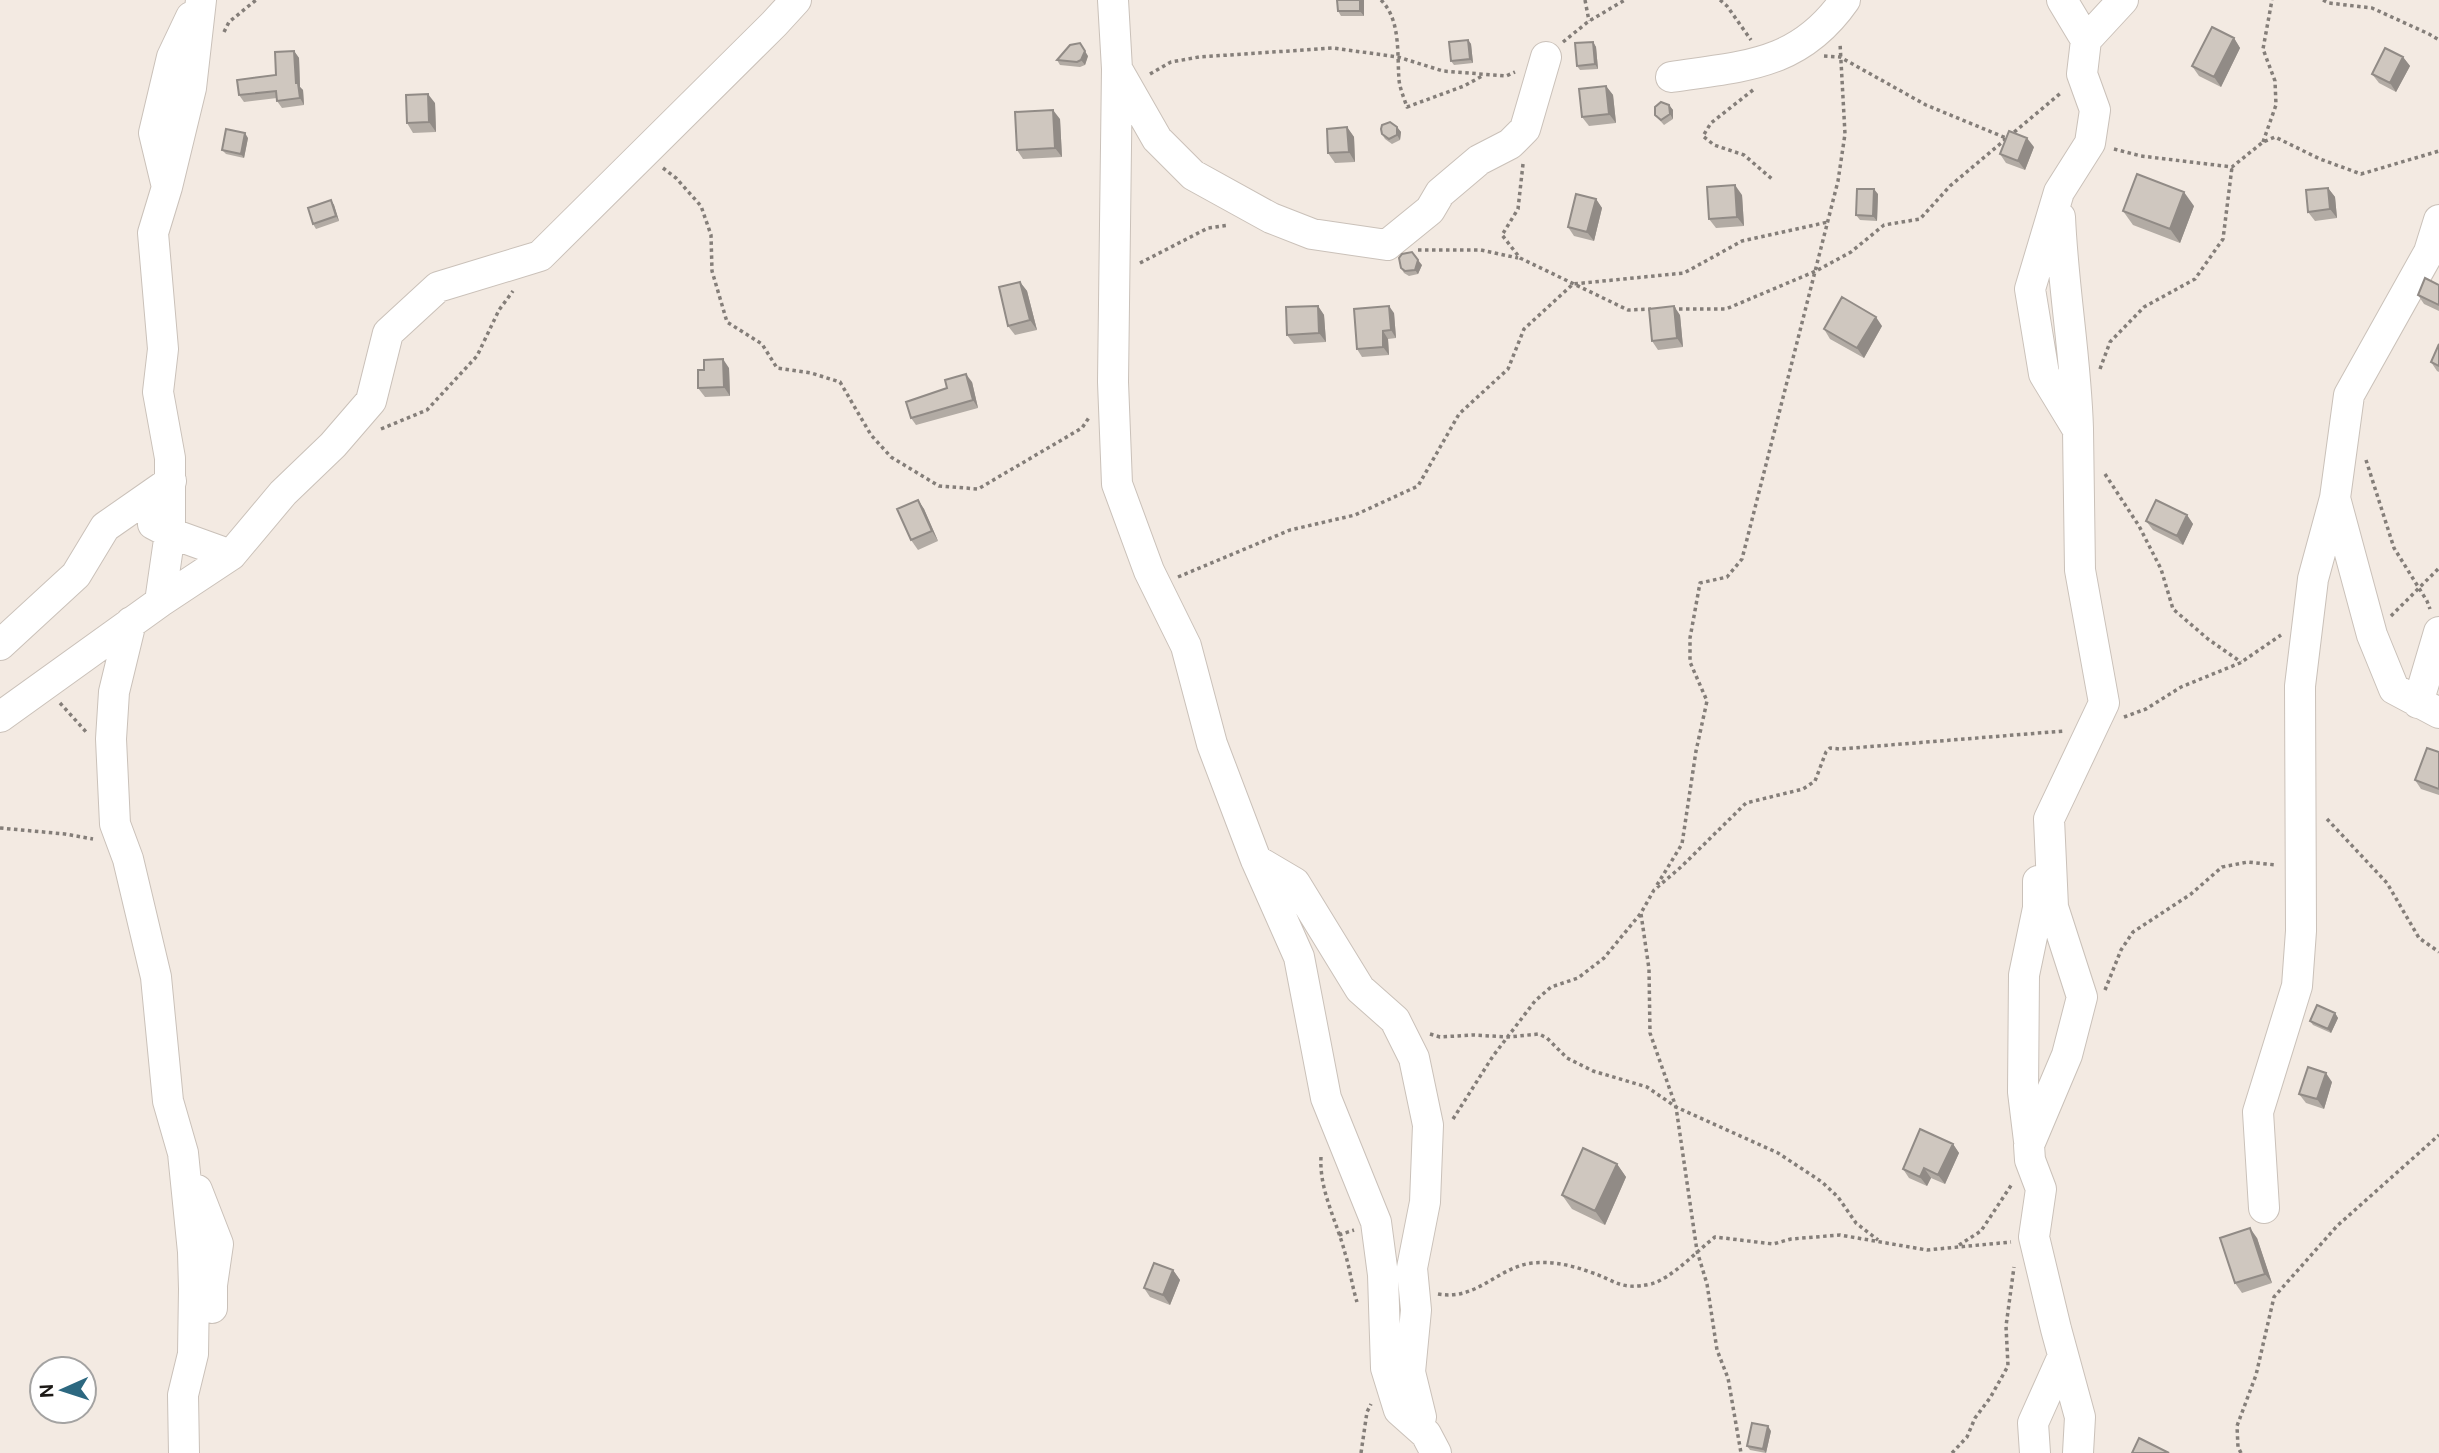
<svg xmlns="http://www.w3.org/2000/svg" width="2439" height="1453" viewBox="0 0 2439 1453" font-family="'DM Sans',sans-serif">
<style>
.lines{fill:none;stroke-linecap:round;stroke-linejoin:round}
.minor-casing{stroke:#cac1b9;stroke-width:32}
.path{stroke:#847e79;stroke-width:3.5;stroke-dasharray:3.5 3.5;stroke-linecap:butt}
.minor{stroke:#fff;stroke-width:30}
.wall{fill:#b2aba4}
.shaded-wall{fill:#918b86}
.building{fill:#cfc7bf;stroke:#918b86;stroke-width:2}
</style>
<rect width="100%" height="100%" fill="#f3eae2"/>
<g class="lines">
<defs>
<path id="minor" d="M1113,0l4,69 -4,313 4,102 32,87 37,75 26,98 44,116 43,97 27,141 50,124 7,53 3,93 13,42 27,24 10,19
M2062,0l24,40 -4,34 13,36 -5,33 -31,49 -29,97 14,85 34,56 2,140 24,133 -55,116 4,88 29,90 -15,58 -38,90 1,15 11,29 -7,48 22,92 24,88 -2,36
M2086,40l37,-40
M1117,69l40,70 36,36 78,43 41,16 75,11 43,-35 10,-17 39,-33 31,-16 15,-15 21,-72
M1671,77c73,-11 128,-11 174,-77
M166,183l-12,-50 18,-76 19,-40
M2060,217c3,71 16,141 18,212
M2335,498l37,137 22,54 45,24
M153,524l17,9 61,22
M160,602l10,-69v-75l-12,-66 5,-43 -10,-116 14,-46 24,-99 10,-88
M131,622l-17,70 -3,47 4,85 13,35 28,118 12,124 15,52 10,99 1,37 -1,65 -10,41 1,58
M0,645l76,-70 29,-48 66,-46
M2418,703l21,-71
M0,717l160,-115 71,-47 52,-62 50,-48 38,-44 17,-68 50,-46 102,-31 234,-232 22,-24
M1256,860l39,23 65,106 35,31 19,38 14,67 -3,77 -13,66 4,42 -6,62 11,45
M2029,1141l-6,-49 1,-117 14,-67v-27
M197,1190l21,54 -6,41v23
M2264,1208l-6,-96 39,-126 4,-55 -1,-245 13,-107 22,-81 14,-103 80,-143 10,-32
M2035,1453l-2,-30 30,-67"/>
</defs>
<use href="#minor" class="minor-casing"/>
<path class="path" d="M1381,0c20,20 16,54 18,80 1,9 5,18 8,27l57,-21 20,-11
M1585,0l4,21
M1720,0l7,6 24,34
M2323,0l6,3 43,5 57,26 10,6
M224,32l5,-10 27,-22
M1563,42l26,-21 36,-21
M1824,56l16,1 86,48 80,33
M1150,74l21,-12 28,-5 134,-9 65,9 45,14 63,5 9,-4
M1753,90l-42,33 -8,13 11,9 30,10 28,24
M2263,142l13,-37 -1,-24 -12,-32 9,-49
M2114,149l27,7 91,11 31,-25 12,-5 45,22 41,15 78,-23
M1523,164l-5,45 -16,26 18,23 108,52 23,-1
M663,168l13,10 25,28 10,29 1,36 15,51 35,22 15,24 34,5 29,9 31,53 20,22 48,29 39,3 104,-61 8,-12
M1418,250h63l37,8
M1140,263l68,-35 21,-3
M1672,309h54l90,-38 35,-19 33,-27 36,-6 30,-33 112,-94
M2100,369l10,-27 34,-35 51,-28 28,-40 9,-72
M381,429l46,-19 50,-54 22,-46 14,-19
M2366,460l28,88 33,53 3,8
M2105,474l34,52 22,43 12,40 35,30 33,23
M1178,577l112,-47 65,-15 63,-29 41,-72 49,-45 16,-40 49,-45 111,-11 58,-32 86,-19
M2391,616l48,-48
M60,703l28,31
M2124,717l22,-8 35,-22 59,-24 41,-28
M2327,819l60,64 32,55 20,14
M0,828l65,6 28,5
M1657,885l25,-41 14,-93 11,-50 -17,-39v-24l10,-55 27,-6 15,-18 96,-378 7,-47 -5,-91
M1641,914l8,55 1,64 26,74 21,144 10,33 10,66 11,28 13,75
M2105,990l16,-40 12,-18 58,-38 31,-27 26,-5 28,3
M1430,1034l10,3 33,-2 35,2 31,-3 8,4 20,20 26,13 54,16 29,20 102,46 44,29 16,15 18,26 22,17
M1453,1119l40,-63 42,-55 16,-14 27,-9 26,-20 37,-45 13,-23 27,-23 65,-64 57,-14 12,-8 11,-29 4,-4 10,1 224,-18
M1321,1157c-2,33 16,65 24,96 5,16 7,33 12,49
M1339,1235l15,-5
M1959,1245l22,-14 31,-47
M1438,1294c39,7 60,-27 94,-31 20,-2 39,2 58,9 25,8 30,19 61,12 20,-5 47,-34 64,-47l58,7 18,-5 49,-4 87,15 84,-8
M1361,1453l6,-41 4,-8
M1952,1453l15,-16 8,-19 15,-20 18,-32 -2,-40 8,-59
M2241,1453l-3,-6 -1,-21 19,-51 18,-78 63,-71 102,-91"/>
<use href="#minor" class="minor"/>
</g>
<path class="wall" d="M1337,0h27v16h-23l-3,-5z
M2234,38l6,10 -19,39 -22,-11 -7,-10z
M1468,40l3,4 2,19 -19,2 -3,-4z
M1593,42l3,5 2,22 -18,1 -3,-4z
M294,51l5,7 1,29 3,3 1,15 -22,3 -5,-7v-3l-33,4 -5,-7 37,-20z
M1088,56l-3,9 -5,2 -20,-2 -3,-5z
M2403,57l7,9 -14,26 -17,-9 -7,-9z
M1606,86l7,9 3,28 -27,3 -7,-9z
M435,103l1,29 -23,1 -6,-10z
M1669,105l4,5v9l-9,6 -9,-10z
M1060,119l2,38 -39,2 -6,-9z
M1347,127l7,10 1,25 -20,1 -7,-10z
M1397,127l4,5 -1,8 -8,4 -7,-5 -3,-5z
M248,138l-4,20 -18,-4 -4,-4z
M2034,147l-9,23 -19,-7 -6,-9z
M2328,188l7,9 2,21 -22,3 -7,-9z
M1878,194l-1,27 -17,-1 -4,-5z
M1742,195l2,31 -28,2 -7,-9z
M1596,199l6,9 -8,33 -20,-5 -6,-9z
M331,200l3,5 5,16 -23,8 -3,-5z
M2194,206l-14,37 -47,-18 -10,-14z
M1422,265l-4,9 -9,2 -5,-3 -3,-5z
M1020,282l7,9 10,39 -22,5 -7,-9z
M2439,285v26l-15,-7 -6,-9z
M1318,306l6,9 2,27 -32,2 -7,-9z
M1394,313l2,25 -8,1 1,16 -27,2 -5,-8z
M1680,315l3,32 -25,3 -6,-9z
M1882,326l-18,32 -34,-19 -6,-10z
M2439,344v28l-2,-1 -6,-9z
M729,368l1,28 -25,1 -7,-9z
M972,382l6,26 -62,17 -5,-7z
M918,500l6,9 14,32 -20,9 -7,-10z
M2187,515l6,9 -10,21 -30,-15 -7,-9z
M2439,752v43l-18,-6 -6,-9z
M2335,1013l3,5 -7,15 -18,-8 -3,-4z
M2332,1082l-8,27 -18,-6 -7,-9z
M1953,1144l6,9 -14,31 -14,-6 -4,8 -18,-8 -6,-9z
M1617,1164l9,13 -21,48 -33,-16 -10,-14z
M2257,1238l15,45 -30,10 -7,-10z
M1173,1270l7,10 -10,25 -20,-8 -6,-9z
M1771,1431l-5,22 -16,-3 -3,-4z"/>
<path class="shaded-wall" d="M1360,0h4v16l-4,-5z
M2234,38l6,10 -19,39 -7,-10z
M1468,40l3,4 2,19 -3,-4z
M1593,42l3,5 2,22 -3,-5z
M294,51l5,7 1,29 3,3 1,15 -4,-7 -4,-15z
M1085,51l3,5 -3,9 -4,-5z
M2403,57l7,9 -14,26 -6,-9z
M1606,86l7,9 3,28 -7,-9z
M428,94l7,9 1,29 -7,-10z
M1669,105l4,5v9l-3,-5z
M1053,110l7,9 2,38 -7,-9z
M1347,127l7,10 1,25 -6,-10z
M1397,127l4,5 -1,8 -3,-5z
M245,133l3,5 -4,20 -3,-4z
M2027,138l7,9 -9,23 -7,-9z
M1735,185l7,10 2,31 -7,-9z
M2328,188l7,9 2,21 -7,-9z
M1874,189l4,5 -1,27 -4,-5z
M2184,192l10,14 -14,37 -10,-14z
M1596,199l6,9 -8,33 -7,-9z
M331,200l3,5 5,16 -3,-5z
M1418,260l4,5 -4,9 -3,-4z
M1020,282l7,9 10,39 -7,-10z
M1318,306l6,9 2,27 -7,-9z
M1389,306l5,7 2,25 -5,-8z
M1674,306l6,9 3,32 -6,-9z
M1876,317l6,9 -18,32 -7,-10z
M1383,331l5,8 1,16 -6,-8z
M723,359l6,9 1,28 -6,-9z
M966,374l6,8 6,26 -5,-8z
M918,500l6,9 14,32 -6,-10z
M2187,515l6,9 -10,21 -6,-9z
M2335,1013l3,5 -7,15 -3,-4z
M2326,1073l6,9 -8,27 -7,-10z
M1953,1144l6,9 -14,31 -7,-9z
M1617,1164l9,13 -21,48 -10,-14z
M1924,1168l7,10 -4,8 -7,-9z
M2250,1228l7,10 15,45 -7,-9z
M1173,1270l7,10 -10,25 -7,-10z
M1768,1426l3,5 -5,22 -3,-4z"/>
<path class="building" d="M1337,0h23v11h-22z
M2212,27l22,11 -20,39 -22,-11z
M1468,40l2,19 -19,2 -2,-19z
M1593,42l2,22 -18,2 -2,-23z
M1080,43l5,8 -4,9 -4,2 -20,-2 13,-15z
M2385,48l18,9 -13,26 -18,-9z
M294,51l2,32h2l2,15 -23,3 -1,-10 -37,4 -2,-15 39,-5 -1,-23z
M1606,86l3,28 -27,3 -3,-28z
M428,94l1,28 -22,1 -1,-28z
M1661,102l8,3 1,9 -9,6 -6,-5v-8z
M1053,110l2,38 -38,2 -2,-38z
M1390,122l7,5v8l-8,4 -7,-5 -1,-5 1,-4z
M1347,127l2,25 -21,1 -1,-24z
M226,129l19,4 -4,21 -19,-4z
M2009,131l18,7 -9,23 -18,-7z
M2137,174l47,18 -14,37 -47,-18z
M1735,185l2,32 -28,2 -2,-32z
M2328,188l2,21 -22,3 -2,-22z
M1857,189h17l-1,27 -17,-1z
M1576,194l20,5 -9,33 -19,-5z
M331,200l5,16 -23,8 -5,-16z
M1412,252l6,8 -3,10 -10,1 -4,-3 -2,-10 3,-4z
M2425,278l14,7v20l-21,-10z
M1020,282l10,38 -22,6 -9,-39z
M1842,297l34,20 -19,31 -33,-19z
M1318,306l1,27 -32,2 -1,-28z
M1389,306l2,24 -8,1v16l-26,2 -3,-40z
M1674,306l3,32 -25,3 -3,-32z
M2439,344v22l-8,-4z
M723,359l1,28 -26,1v-18h6v-10z
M966,374l7,26 -62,18 -5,-16 41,-14 -2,-8z
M918,500l14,31 -21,9 -14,-31z
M2156,500l31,15 -10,21 -31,-15z
M2427,748l12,4v37l-24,-9z
M2317,1005l18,8 -7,16 -18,-8z
M2308,1067l18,6 -9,26 -18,-5z
M1920,1129l33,15 -15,31 -14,-7 -4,9 -17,-8z
M1583,1148l34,16 -22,47 -33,-16z
M2250,1228l15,46 -30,9 -15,-45z
M1154,1263l19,7 -10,25 -19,-7z
M1752,1423l16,3 -5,23 -16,-3z
M2139,1438l30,15h-37z"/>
<g transform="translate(63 1390) rotate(267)"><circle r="33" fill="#ffffff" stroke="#a4a3a2" stroke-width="2"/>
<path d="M0-5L12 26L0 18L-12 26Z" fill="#2c6880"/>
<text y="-10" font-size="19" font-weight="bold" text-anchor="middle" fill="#1c1916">N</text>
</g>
</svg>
